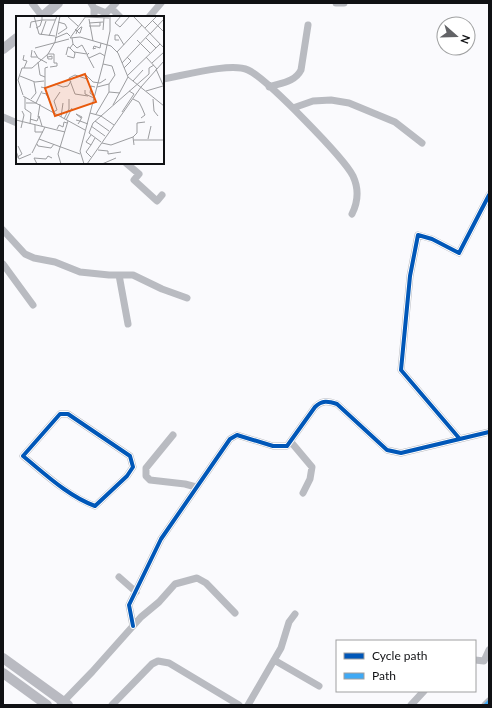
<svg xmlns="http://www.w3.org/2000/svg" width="492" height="708" viewBox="0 0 492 708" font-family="Lato,sans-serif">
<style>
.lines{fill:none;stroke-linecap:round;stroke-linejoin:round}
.street{stroke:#b9bbc1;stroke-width:7}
.secondary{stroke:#b9bac1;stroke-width:10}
.quiet{stroke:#3fa9f5;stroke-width:3;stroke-dasharray:6 3;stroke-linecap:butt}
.cycleway-casing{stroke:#fff;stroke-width:6}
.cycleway{stroke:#0057b8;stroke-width:4}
.inset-road{fill:none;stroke:#9c9da0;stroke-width:1}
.view{fill:#e8590c;fill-opacity:0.15;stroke:#e8590c;stroke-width:2}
.inset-edge{fill:none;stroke:#101114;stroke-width:2}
</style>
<rect width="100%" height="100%" fill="#fafafd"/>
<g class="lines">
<path class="street" d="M32,3l10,13
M91,3l3,5v9
M336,3h8
M94,8l12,5 10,-10
M111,8l9,9
M149,17l12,-14
M163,79c19,-3 68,-17 85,-9 18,8 96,88 105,106 6,13 5,26 -1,38
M269,87c12,-4 26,-5 32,-17l7,-45
M293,108l20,-7 18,-1 18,3 46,19 27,21
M3,117l14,6
M126,163l13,11 -5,6 23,21 5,-6
M3,230l22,24 9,4 21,4 25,10 29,3h24l29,14 25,9
M3,264l30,41
M119,275l9,49
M60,414h8l62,42 3,11 -6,9 -32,30c-27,-10 -50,-32 -72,-50z
M173,435l-27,33v8l4,4 35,4 11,3
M459,438l-58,-68 9,-94 8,-41 14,4 27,14 30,-58
M291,442l21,25 -2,12 -7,14
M119,577l17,15
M133,626l-4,-21 32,-66 69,-100 7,-4 36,11h14l28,-39c7,-7 13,-6 22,-3l50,46 14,3 88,-21
M274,660l45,26
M475,660l9,1 5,-11
M60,705l32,-33 49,-55 18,-15 16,-18 22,-6 9,5 29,30
M112,705l40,-41 6,-3 11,2 70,42
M248,705l33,-57 8,-26 6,-8
M411,705l13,-14
M485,705l4,-4"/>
<path class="secondary" d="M42,17l16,-14
M3,49l14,-11
M3,658l65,47
M3,673l44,32"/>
<path class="quiet" d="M485,705l4,-4"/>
<defs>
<path id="cycleway" d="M60,414h8l62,42 3,11 -6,9 -32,30c-27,-10 -50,-32 -72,-50z
M459,438l-58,-68 9,-94 8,-41 14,4 27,14 30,-58
M133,626l-4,-21 32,-66 69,-100 7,-4 36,11h14l28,-39c7,-7 13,-6 22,-3l50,46 14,3 88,-21"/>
</defs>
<use href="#cycleway" class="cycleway-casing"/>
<use href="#cycleway" class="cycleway"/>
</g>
<g transform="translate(16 16)">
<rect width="148" height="148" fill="#fafafd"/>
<path class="inset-road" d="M18,0l5,18 16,2M51,0l11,10M105,0l-6,7 5,4 10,-11M117,0l31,32M69,1l24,1M73,3l4,22M137,5l11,11M73,7l14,-1M73,10h11v-4M14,12l1,-6 11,-2v-4M20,12l4,-2 2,-6h13M129,12l12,-12M59,13l4,4h1l2,-6h-1l-4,4 -1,3M87,14l1,-12M42,18l9,-6 -2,-4 -7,-2M134,18l14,-15M25,19l5,-14M33,20l8,-20M39,22l12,-5 3,3M54,22l10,-1 31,9 7,7 10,24 36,29M54,22l16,-22M130,22l10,10M103,24h-4v-5h3l6,10M121,24l13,13M57,28l4,4 5,-3 5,9M19,32l34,-9M80,32l-3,1 1,-3 6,2 1,-5M16,34l-1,7h6M18,35l4,7 9,5M58,36l13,2M101,36l25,-27M73,37l-2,2 7,13M32,38h6v9h3v3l-7,1M31,39l1,4h4v-3l-4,1M50,39l2,-8 2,1 3,-4 -1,-6M51,40l7,2 1,-5 -5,-5M130,41l11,12M73,42l11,-5 5,3M22,46l2,13 5,2M106,47l28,-30M136,47l12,-11M8,52l3,-7 -4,-1 1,-5M108,52l7,-7 -4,-4M140,53l8,18M69,58l8,8 7,1 6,-4M4,60l15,6 9,-1M111,60l33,-32M117,65l10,-11M39,68l8,3 5,-1 3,-5M93,68v8l11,1M25,71l4,1v-20l3,-1M81,71l12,-3 6,-9 -3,-9 -9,-2M69,74v4l9,4M130,75l17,-5M26,77l5,1 2,5 -3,-5M7,79l-5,-15 4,-12h10l16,-14 7,-12 5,-26M7,80l62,34M72,80l-13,-2 -6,-16 6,-3 12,4 2,-2M78,80l-4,-3 1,-7 4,1M9,81v12l6,4 -1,11M15,83l5,-6 -2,-11M117,83l6,3 3,6 3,7 -4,3M137,83l1,12 4,5M10,87h10l6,-12M97,89l15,-28M37,96l4,-2 -3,-9 6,-9M106,96l12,-18 -5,-3M74,97l11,3 13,9M80,98l13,-22M22,101l2,-13M45,101l2,-14M14,103l7,2 2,-5 3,10M48,103l5,-10v-10M0,104l49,12M50,104l6,-12M60,104l4,1 2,-4 -6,-3 5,4M79,105l14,10M62,108l2,-3 8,3M19,109v7h8M75,110l14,10M5,112l3,-13 -2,-4M41,113l2,-4 4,2 1,-5 3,1M75,119l-5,7 5,3 4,-7M117,121l4,-4v-10l8,-1M23,123l41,15M132,123l3,-13M118,124h30M85,126l-12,-9 4,-10 56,-49v-6l5,-3M86,127l9,2 22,-8 1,8M21,128l1,2 13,2 3,-4M82,134l10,1v3l13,-2M0,135l3,8 12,-5M16,137l13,-26M75,141l-5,-5 5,-7M0,142l6,-4 -4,-8M21,148l-3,-6 12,1 2,-3 4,2M45,148l-3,-10 10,-33M68,148l-4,-13 23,-87 7,-33v-15M71,148l54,-77 23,-26M86,148l14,-6"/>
<path class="view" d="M69,58l11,28 -41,14 -10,-28z"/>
<rect width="148" height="148" class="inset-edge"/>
</g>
<rect width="492" height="708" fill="none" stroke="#101114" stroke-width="8"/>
<rect x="336" y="640" width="140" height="52" fill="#ffffff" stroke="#9fa0a1"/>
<rect x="344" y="653" width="20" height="6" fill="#0057b8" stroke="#9fa0a1"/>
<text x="372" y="660" font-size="12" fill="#101114">Cycle path</text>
<rect x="344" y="673" width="20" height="6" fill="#3fa9f5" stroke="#9fa0a1"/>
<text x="372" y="680" font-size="12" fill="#101114">Path</text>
<g transform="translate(456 36) rotate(110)"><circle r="19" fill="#ffffff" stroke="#9fa0a1"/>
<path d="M0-3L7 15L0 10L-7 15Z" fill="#626366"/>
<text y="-6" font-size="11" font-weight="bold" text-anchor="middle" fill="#101114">N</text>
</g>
</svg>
